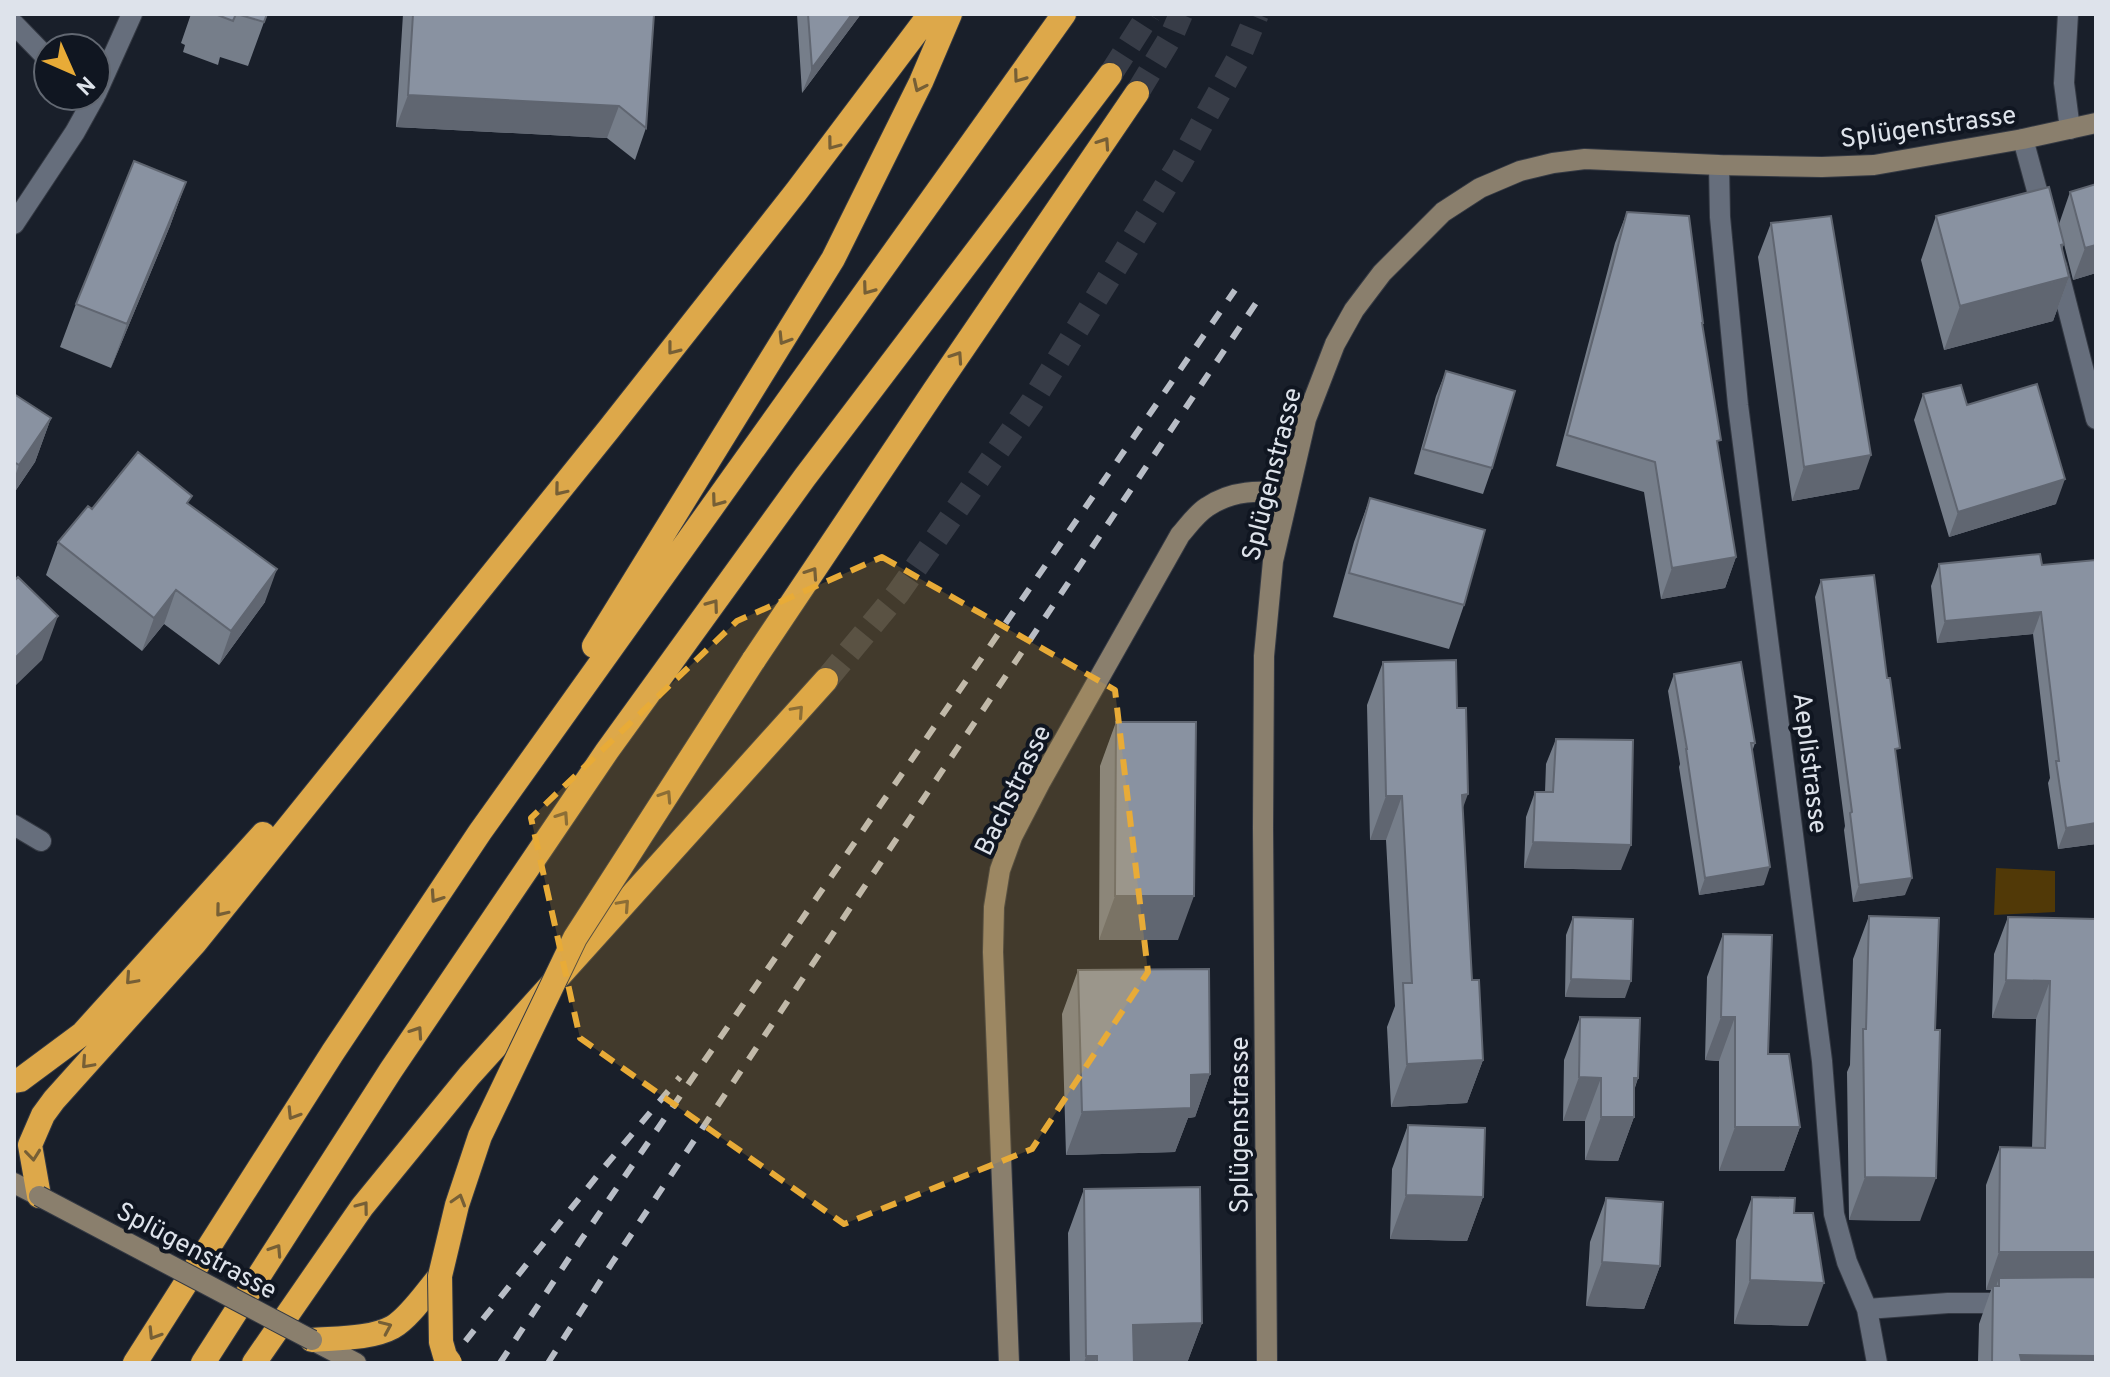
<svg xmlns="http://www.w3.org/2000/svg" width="2110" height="1377" viewBox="0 0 2110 1377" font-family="Overpass,sans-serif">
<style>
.green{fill:#513907}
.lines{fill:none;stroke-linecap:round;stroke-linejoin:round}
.highway-tunnel{stroke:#373c47;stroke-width:24;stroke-dasharray:24 12;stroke-linecap:butt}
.street-casing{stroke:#343943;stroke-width:22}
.secondary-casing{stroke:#343943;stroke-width:22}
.highway-casing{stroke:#343943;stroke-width:26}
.street{stroke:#666e7c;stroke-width:20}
.secondary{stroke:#8a7f6d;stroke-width:20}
.highway{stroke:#dda84a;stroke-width:24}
.rail{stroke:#b8bdc6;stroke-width:6;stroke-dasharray:14 14;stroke-linecap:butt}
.secondary-bridge-casing{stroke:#343943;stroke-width:22;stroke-linecap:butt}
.highway-bridge-casing{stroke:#343943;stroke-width:26;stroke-linecap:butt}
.secondary-bridge{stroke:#8a7f6d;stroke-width:20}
.highway-bridge{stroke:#dda84a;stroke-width:24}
.wall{fill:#767e8a}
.shaded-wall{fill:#606671}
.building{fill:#8992a1;stroke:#606671;stroke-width:2}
.oneway{stroke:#765f36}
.marked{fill:#e8ab37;fill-opacity:0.2;stroke:#e8ab37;stroke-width:6;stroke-dasharray:16 10;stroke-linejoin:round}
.labels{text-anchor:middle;stroke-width:8;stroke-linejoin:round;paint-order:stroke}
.street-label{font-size:26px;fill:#dee3eb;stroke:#101621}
</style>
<rect width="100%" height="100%" fill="#191f2a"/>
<path class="green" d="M1996,868l59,3v41l-61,3z"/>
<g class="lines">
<path class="highway-tunnel" d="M1110,75l39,-61
M1137,93l35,-58 9,-21
M826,680l72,-87 134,-191 148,-239 59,-106 18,-43"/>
<defs>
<path id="street" d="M2068,14l-4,69 6,46
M14,24l34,35
M96,94l36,-80
M2023,139l21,77
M1719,165l1,52 18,188 84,656 12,153 13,48 20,47 10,54
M14,224l61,-92 20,-36
M2057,266l39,153
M14,825l27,16
M1867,1309l81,-6h64"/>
<path id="secondary" d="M14,1183l25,13
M312,1340l44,23
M1009,1363l-16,-411 1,-45 6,-37 12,-33 29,-56 139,-246c8,-9 16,-21 27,-28 25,-17 52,-17 81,-13
M1267,1363l-4,-535 1,-172 9,-95 33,-142 29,-75 19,-34 28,-37 61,-61 37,-24 40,-17 33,-8 32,-4 134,6 103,2 52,-2 149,-26 73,-16"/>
<path id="highway" d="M594,646l239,-387 88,-177 29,-68
M753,661l181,-270 203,-298
M14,1081l6,-1 62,-46 181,-200
M39,1196l-9,-51 13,-30 11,-15 141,-157 414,-514 187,-237 134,-178
M312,1340c25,-2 59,-1 81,-13 17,-10 34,-36 47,-51
M135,1363l198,-311 147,-220 584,-818
M203,1363l188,-293 216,-319 198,-274 305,-402
M254,1363l108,-156 107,-131 357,-396"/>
</defs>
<use href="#street" class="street-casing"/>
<use href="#secondary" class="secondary-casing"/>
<use href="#highway" class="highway-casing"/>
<use href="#street" class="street"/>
<use href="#secondary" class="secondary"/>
<use href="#highway" class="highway"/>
<path class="rail" d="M448,1363l153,-192 79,-94
M500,1363l81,-123 654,-950
M548,1363l64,-100 644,-960"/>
<defs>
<path id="secondary-bridge" d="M39,1196l273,144"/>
<path id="highway-bridge" d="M450,1363l-5,-7 -4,-14 -1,-66 17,-71 23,-69 95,-198 178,-277"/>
</defs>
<use href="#secondary-bridge" class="secondary-bridge-casing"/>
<use href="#highway-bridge" class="highway-bridge-casing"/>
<use href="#secondary-bridge" class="secondary-bridge"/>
<use href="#highway-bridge" class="highway-bridge"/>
</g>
<path class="wall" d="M191,14h76l-19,52 -28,-9 -2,8 -35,-13 2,-7 -4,-2z
M403,14h251l-8,114 -11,32 -28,-22 -211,-11z
M797,14h64l-59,79z
M186,182l-16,44 -59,142 -51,-21 16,-43z
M2096,184v89l-23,7 -9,-36 -2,5 7,28 -16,44 -109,29 -23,-90 15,-44 123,8 11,-32z
M1627,212l76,111 -1,3 16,121 18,110 -11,31 -64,11 -17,-107 -88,-26 59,-223z
M1771,223l88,266 -67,12 -34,-244z
M1446,371l46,97 -9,26 -69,-20 22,-78z
M14,394l37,24 -16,44 -21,31z
M1923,394l44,11 89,99 -107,33 -35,-117z
M1370,498l94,107 -15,44 -116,-32 21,-75z
M189,505l76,97 -46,63 -55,-41 -22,27 -96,-76 12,-33z
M1939,564l103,1 54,279 -38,5 -10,-66 2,-5 -17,-144 -96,9 -6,-57z
M1821,580l75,178 9,137 -52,7 -9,-72 1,-4 -30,-229z
M1383,662l74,46 15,272 11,80 -16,43 -76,4 -4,-80 8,-21 -9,-166h-16l-3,-135z
M1674,674l81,69 -3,9 12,133 -65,10 -20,-128 1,-3 -12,-73z
M1116,722l62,218h-79l1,-174z
M1556,739l65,131 -97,-2 2,-51 9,-25h10l1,-28z
M1869,916l66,114 -15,191 -71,-1 -2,-148 3,-7 3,-106z
M1573,917l52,81 -60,-1 1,-62z
M2008,917l88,2v444h-118l1,-39 12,-34h-5v-105l14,-38 32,1 4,-129 -44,-1 2,-64z
M1723,934l45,120 32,73 -16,44h-65v-110l-14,-1 2,-83z
M1078,970l132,104 -15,43 -7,1 -13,34 -109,3 -4,-141z
M1580,1017l58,61 -4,13v26l-16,44 -33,-1v-39h-22l1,-61z
M1408,1125l75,72 -16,44 -77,-2 2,-70z
M1084,1189l118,134 -15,40h-117l-2,-130z
M1752,1197l42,16 14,113 -74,-2 2,-84z
M1606,1198l54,68 -16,43 -58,-3 4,-64z"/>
<path class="shaded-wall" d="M852,14h9l-59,79 10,-25z
M408,95l211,11 -12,32 -211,-11z
M186,182l-16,44 -59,142 16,-44z
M2064,244l-14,39 19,-6 -16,44 -109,29 16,-44z
M2096,245v28l-23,7 12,-32z
M51,418l-16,44 -21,31v-14l5,-14z
M1871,455l-12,34 -67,12 12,-34z
M2065,479l-9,25 -107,33 9,-25z
M1736,557l-11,31 -64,11 11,-31z
M277,569l-12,33 -46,63 12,-34z
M176,590l-12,34 -22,27 12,-33z
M2041,612l-8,22 -96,9 8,-22z
M58,616l-16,44 -28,27v-28z
M1468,794l-16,44 10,-43z
M1386,796h16l-16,44h-16z
M2096,823v21l-38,5 8,-21z
M1533,842l98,3 -10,25 -97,-2z
M1770,867l-6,18 -65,10 6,-17z
M1912,878l-7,17 -52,7 6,-17z
M1115,896h79l-16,44h-79z
M1571,979l60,2 -6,17 -60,-1z
M2006,980l44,1 -14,38 -44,-1z
M1721,1017h14l-16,44 -14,-1z
M1483,1060l-16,43 -76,4 16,-43z
M1210,1074l-15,43 -7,1 -13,34 -109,3 16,-43 109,-37z
M1579,1077l22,1 -16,43h-22z
M1634,1078h4l-14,39h10l-16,44 -33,-1 16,-43z
M1735,1127h65l-16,44h-65z
M1865,1177l71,1 -16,43 -71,-1z
M1406,1195l77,2 -16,44 -77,-2z
M1999,1252h97v37l-97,-3v-8l-4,12 -2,-4 -2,4h-5z
M1602,1262l58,4 -16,43 -58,-3z
M1750,1280l74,3 -16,43 -74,-2z
M1202,1323l-15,40h-68l14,-38z
M2020,1355l76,1v7h-79z
M1086,1356h11l-2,7h-11z"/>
<path class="building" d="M215,14h21l-3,7z
M237,14h30l-3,8z
M413,14h241l-8,114 -27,-22 -211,-11z
M808,14h44l-40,54z
M134,161l52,21 -59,142 -51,-20z
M2096,184v61l-11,3 -15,-56z
M2049,187l15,57 -3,1 8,32 -109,29 -24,-90z
M1627,212l62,4 14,107h-1l19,117 -4,1 19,116 -64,11 -17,-106 -88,-27z
M1831,216l40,239 -67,12 -33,-244z
M1446,371l69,20 -23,77 -69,-19z
M2037,384l28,95 -107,33 -35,-118 38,-9 6,20z
M14,394l37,24 -32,47 -5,-3z
M138,452l54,44 -5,7 90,66 -46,62 -55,-41 -22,28 -96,-76 30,-36 4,3z
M1370,498l115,32 -21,75 -115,-32z
M2040,554l2,11 54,-5v263l-30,5 -10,-67h3l-18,-149 -96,9 -6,-57z
M1874,575l13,103h3l10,70 -5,1 17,129 -53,7 -9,-72 2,-1 -31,-232z
M18,577l40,39 -44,43v-78z
M1456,660l1,48h9l2,86 -6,1 10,185h7l4,80 -76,4 -4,-81h9l-10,-187h-16l-3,-134z
M1741,662l14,81h-4l19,124 -65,11 -19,-129h1l-13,-75z
M1116,722h80l-2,174h-79z
M1556,739l77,1 -2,105 -98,-3 2,-50h18z
M1869,916l70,2 -4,112h5l-4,148 -71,-1 -2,-148h3z
M1573,917l60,2 -2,62 -60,-2z
M2008,917l88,2v333h-97l1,-105 45,1 5,-167 -44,-1z
M1723,934l49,1 -4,119h21l11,73h-65v-110h-14z
M1209,969l1,105 -19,1v33l-109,4 -4,-142z
M1580,1017l60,1 -2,60h-4v39h-33v-39l-22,-1z
M1408,1125l77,3 -2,69 -77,-2z
M1200,1187l2,136 -69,2 1,38h-37v-7h-11l-2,-167z
M1752,1197l43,1 -1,15h19l11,70 -74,-3z
M1606,1198l57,4 -3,64 -58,-4z
M2096,1277v79l-76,-1 2,8h-30l1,-77h6v-8z"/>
<defs><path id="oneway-chevron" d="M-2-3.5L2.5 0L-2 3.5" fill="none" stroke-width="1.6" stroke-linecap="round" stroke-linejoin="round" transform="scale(2)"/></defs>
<g class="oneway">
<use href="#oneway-chevron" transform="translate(1019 77) rotate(126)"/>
<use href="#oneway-chevron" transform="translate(919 86) rotate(115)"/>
<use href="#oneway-chevron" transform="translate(1104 143) rotate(-56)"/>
<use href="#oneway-chevron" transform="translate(833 144) rotate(127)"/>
<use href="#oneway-chevron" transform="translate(868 289) rotate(126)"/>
<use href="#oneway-chevron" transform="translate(784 339) rotate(122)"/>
<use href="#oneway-chevron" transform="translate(673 349) rotate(128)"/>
<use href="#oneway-chevron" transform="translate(957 357) rotate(-56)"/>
<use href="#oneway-chevron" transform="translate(560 490) rotate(129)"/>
<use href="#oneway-chevron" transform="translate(717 501) rotate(126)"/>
<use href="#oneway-chevron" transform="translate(812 573) rotate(-56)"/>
<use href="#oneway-chevron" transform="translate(713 605) rotate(-54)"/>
<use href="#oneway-chevron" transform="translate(798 711) rotate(-48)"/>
<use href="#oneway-chevron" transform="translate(666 796) rotate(-57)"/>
<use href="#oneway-chevron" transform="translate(563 817) rotate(-56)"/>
<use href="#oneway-chevron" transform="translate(436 897) rotate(124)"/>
<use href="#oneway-chevron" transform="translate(624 905) rotate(-48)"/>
<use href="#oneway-chevron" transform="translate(221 911) rotate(129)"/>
<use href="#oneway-chevron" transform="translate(131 979) rotate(132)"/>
<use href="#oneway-chevron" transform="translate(417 1032) rotate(-56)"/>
<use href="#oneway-chevron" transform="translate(87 1063) rotate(132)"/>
<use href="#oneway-chevron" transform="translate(293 1114) rotate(122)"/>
<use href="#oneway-chevron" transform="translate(33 1155) rotate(84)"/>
<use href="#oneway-chevron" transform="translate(459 1200) rotate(-73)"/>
<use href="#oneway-chevron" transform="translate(363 1207) rotate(-53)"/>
<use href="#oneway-chevron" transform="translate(276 1250) rotate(-57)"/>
<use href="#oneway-chevron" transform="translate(386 1327) rotate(-24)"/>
<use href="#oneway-chevron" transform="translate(154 1334) rotate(122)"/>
</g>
<path class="marked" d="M882,557l233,133 33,282 -116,177 -188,75 -264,-186 -49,-220 206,-197z"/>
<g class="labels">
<g class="street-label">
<text transform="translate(1928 126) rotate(-8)" y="9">Splügenstrasse</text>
<text transform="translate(1271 474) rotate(-76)" y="9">Splügenstrasse</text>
<text transform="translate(1811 763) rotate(83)" y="9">Aeplistrasse</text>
<text transform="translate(1012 790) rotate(-64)" y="9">Bachstrasse</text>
<text transform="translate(1239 1125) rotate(-90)" y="9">Splügenstrasse</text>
<text transform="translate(197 1250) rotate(28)" y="9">Splügenstrasse</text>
</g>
</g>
<rect width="2110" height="1377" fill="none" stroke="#dee3eb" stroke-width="32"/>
<g transform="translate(72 72) rotate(135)"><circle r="38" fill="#101621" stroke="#626872" stroke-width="2"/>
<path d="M0-6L14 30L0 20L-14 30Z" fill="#e8ab37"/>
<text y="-12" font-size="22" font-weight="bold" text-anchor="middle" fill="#dee3eb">N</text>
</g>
</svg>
